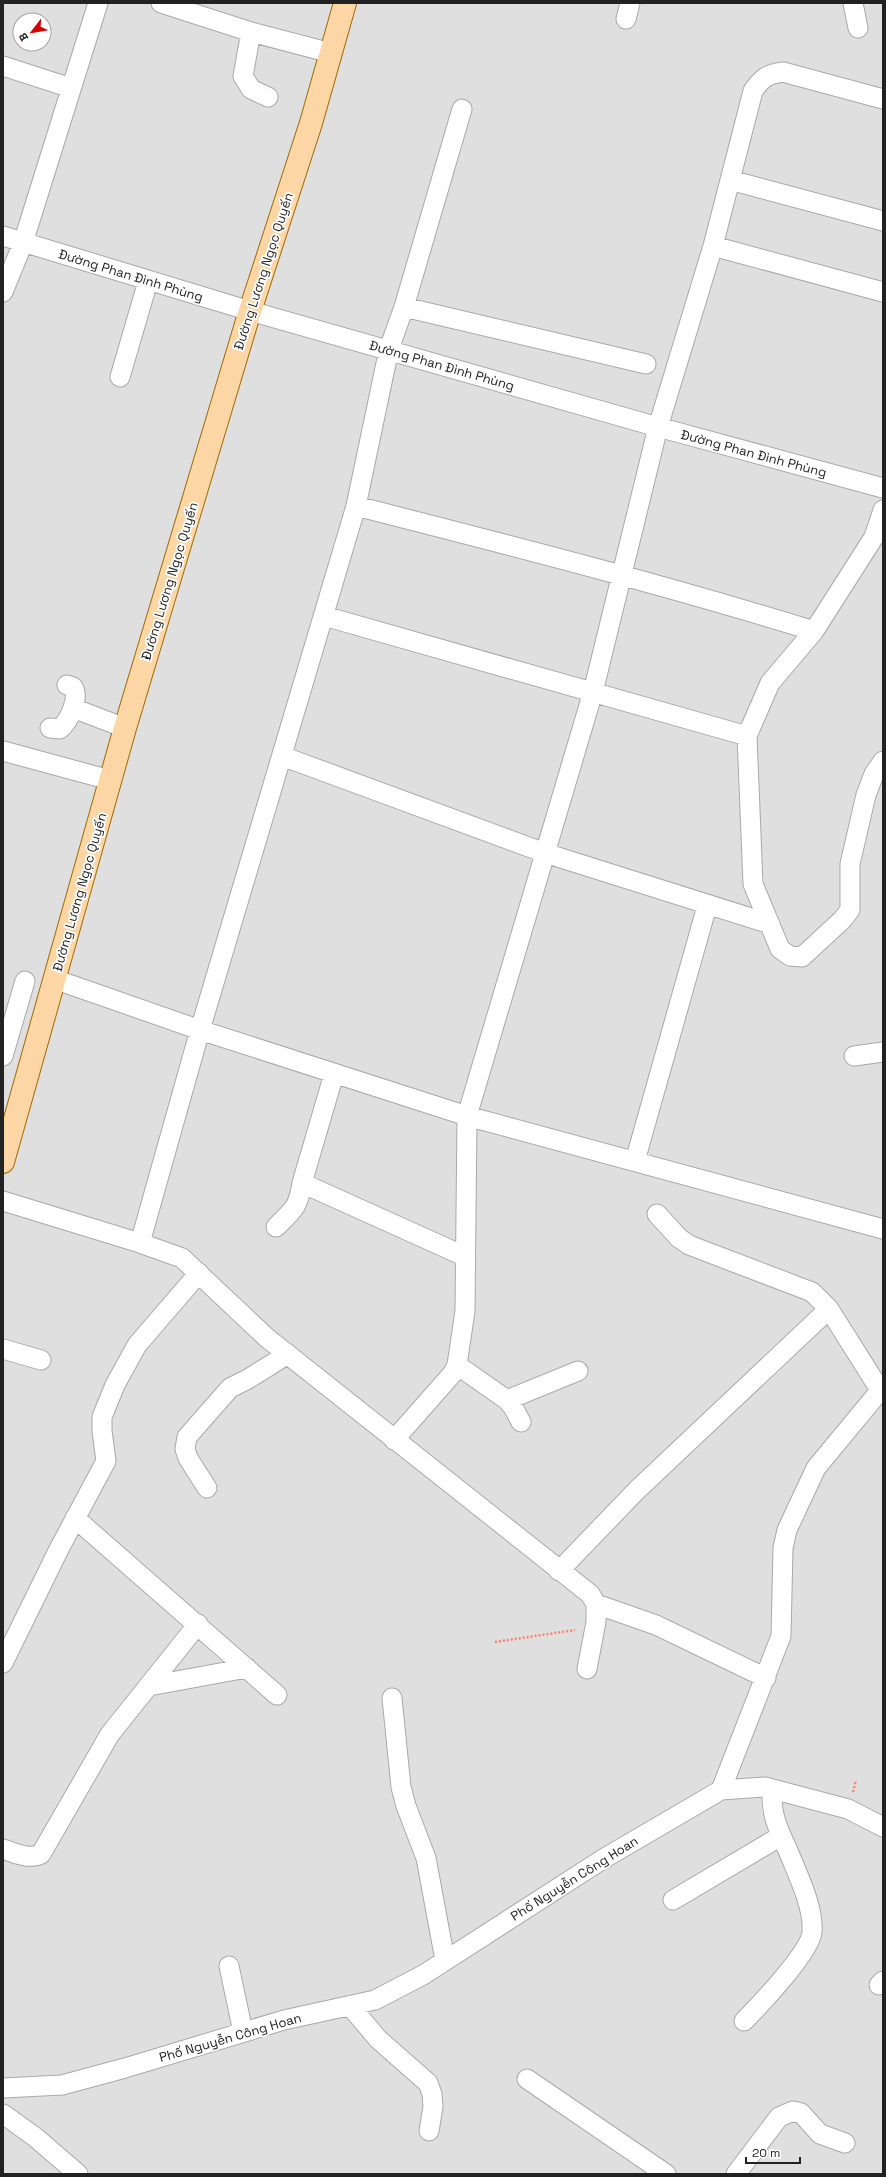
<svg xmlns="http://www.w3.org/2000/svg" width="886" height="2177" viewBox="0 0 886 2177" font-family="'Space Grotesk',sans-serif">
<style>
.residential{fill:#e0dfdf;fill-rule:evenodd}
.lines{fill:none;stroke-linecap:round;stroke-linejoin:round}
.minor-casing{stroke:#a9a9a9;stroke-width:21}
.major-casing{stroke:#a06b00;stroke-width:24}
.path{stroke:#fa8072;stroke-width:2.5;stroke-dasharray:2 2;stroke-linecap:butt}
.minor{stroke:#fff;stroke-width:19}
.major{stroke:#fcd6a4;stroke-width:22}
.labels{text-anchor:middle;stroke-width:3.5;stroke-linejoin:round;paint-order:stroke}
.street-label{font-size:13px;fill:#222;stroke:#fff}
</style>
<rect width="100%" height="100%" fill="#f2efe9"/>
<path class="residential" d="M3,3h880v2171h-880zM20,20h24v24h-24z"/>
<g class="lines">
<defs>
<path id="minor" d="M161,3l90,29 80,21
M853,3l5,25
M626,19l4,-16
M251,32l-8,44 8,13 17,8
M3,66l68,22
M730,180l153,41
M3,236l247,75 408,116 225,61
M713,246l170,46
M3,292l20,-49 75,-240
M404,307l242,57
M120,377l28,-96
M356,506c153,39 306,78 458,125
M883,510l-9,27 -60,94 -44,52 -23,53 6,148 27,65 10,7 12,1 40,-37 8,-10v-46l16,-69 8,-21 9,-13
M324,616l423,120
M73,708l52,20
M50,728l10,1c9,-8 20,-31 13,-42l-6,-2
M3,751l107,29
M282,756l263,97 225,71
M54,979l146,51 267,86 416,113
M3,1056l22,-75
M854,1056l29,-4
M635,1161l72,-255
M302,1183l162,73
M3,1201l137,42 42,15 85,80 323,256 6,10v18l-9,47
M657,1214l22,24 10,7 123,47 17,17 51,81h3
M276,1227c18,-18 22,-19 26,-44l32,-109
M140,1243l60,-213 156,-524 33,-157 15,-42 58,-198
M3,1349l38,11
M457,1365l50,35 6,7 8,15
M507,1400l71,-29
M394,1440l59,-67 4,-8 8,-54 2,-195 126,-424 65,-265 55,-181 40,-155c9,-13 14,-17 30,-19l100,27
M207,1488l-19,-30 -3,-9 2,-12 43,-49 18,-9 40,-25
M75,1518l202,177
M559,1571l78,-81 192,-181
M596,1604l60,21 110,53
M3,1663l56,-114 47,-88 -4,-30v-14l13,-32 22,-40 62,-72
M149,1686l98,-18
M392,1698l9,89 5,19 20,52 19,102
M721,1790l44,-3 83,22 35,18
M3,1849c12,4 26,11 38,5l69,-120 88,-110
M673,1900l108,-64
M229,1966l14,66
M879,1985l4,-4
M351,2007l27,32 50,44 4,11 1,13 -4,24
M744,2021c15,-15 67,-70 68,-89 2,-24 -14,-57 -23,-79 -11,-25 -18,-36 -17,-64
M527,2079l139,95
M3,2088l59,-3 63,-17 159,-48 91,-20 48,-25 180,-116 118,-69 60,-154 2,-88 4,-18 29,-62 67,-81
M3,2114l32,23 43,37
M736,2174l43,-57 14,-6 8,2 19,21 25,9"/>
<path id="major" d="M3,1162l122,-434 125,-417 61,-188 34,-120"/>
</defs>
<use href="#minor" class="minor-casing"/>
<use href="#major" class="major-casing"/>
<path class="path" d="M495,1642l80,-12
M853,1792l3,-12"/>
<use href="#minor" class="minor"/>
<use href="#major" class="major"/>
</g>
<g class="labels">
<g class="street-label">
<text transform="translate(263 271) rotate(-72)" y="5">Đường Lương Ngọc Quyến</text>
<text transform="translate(131 275) rotate(17)" y="5">Đường Phan Đình Phùng</text>
<text transform="translate(442 365) rotate(16)" y="5">Đường Phan Đình Phùng</text>
<text transform="translate(754 453) rotate(15)" y="5">Đường Phan Đình Phùng</text>
<text transform="translate(169 581) rotate(-73)" y="5">Đường Lương Ngọc Quyến</text>
<text transform="translate(79 892) rotate(-74)" y="5">Đường Lương Ngọc Quyến</text>
<text transform="translate(574 1878) rotate(-32)" y="5">Phố Nguyễn Công Hoan</text>
<text transform="translate(230 2037) rotate(-16)" y="5">Phố Nguyễn Công Hoan</text>
</g>
</g>
<rect width="886" height="2177" fill="none" stroke="#222222" stroke-width="8"/>
<g transform="translate(32 32) rotate(239)"><circle r="19" fill="#ffffff" stroke="#a7a7a7"/>
<path d="M0-3L7 15L0 10L-7 15Z" fill="#d40000"/>
<text y="-6" font-size="11" font-weight="bold" text-anchor="middle" fill="#222222">B</text>
</g>
<path d="M746 2157v6h54v-6" fill="none" stroke="#222222" stroke-width="2"/>
<text x="752" y="2157" font-size="12" fill="#222222" stroke="#ffffff" stroke-width="3" paint-order="stroke">20 m</text>
</svg>
